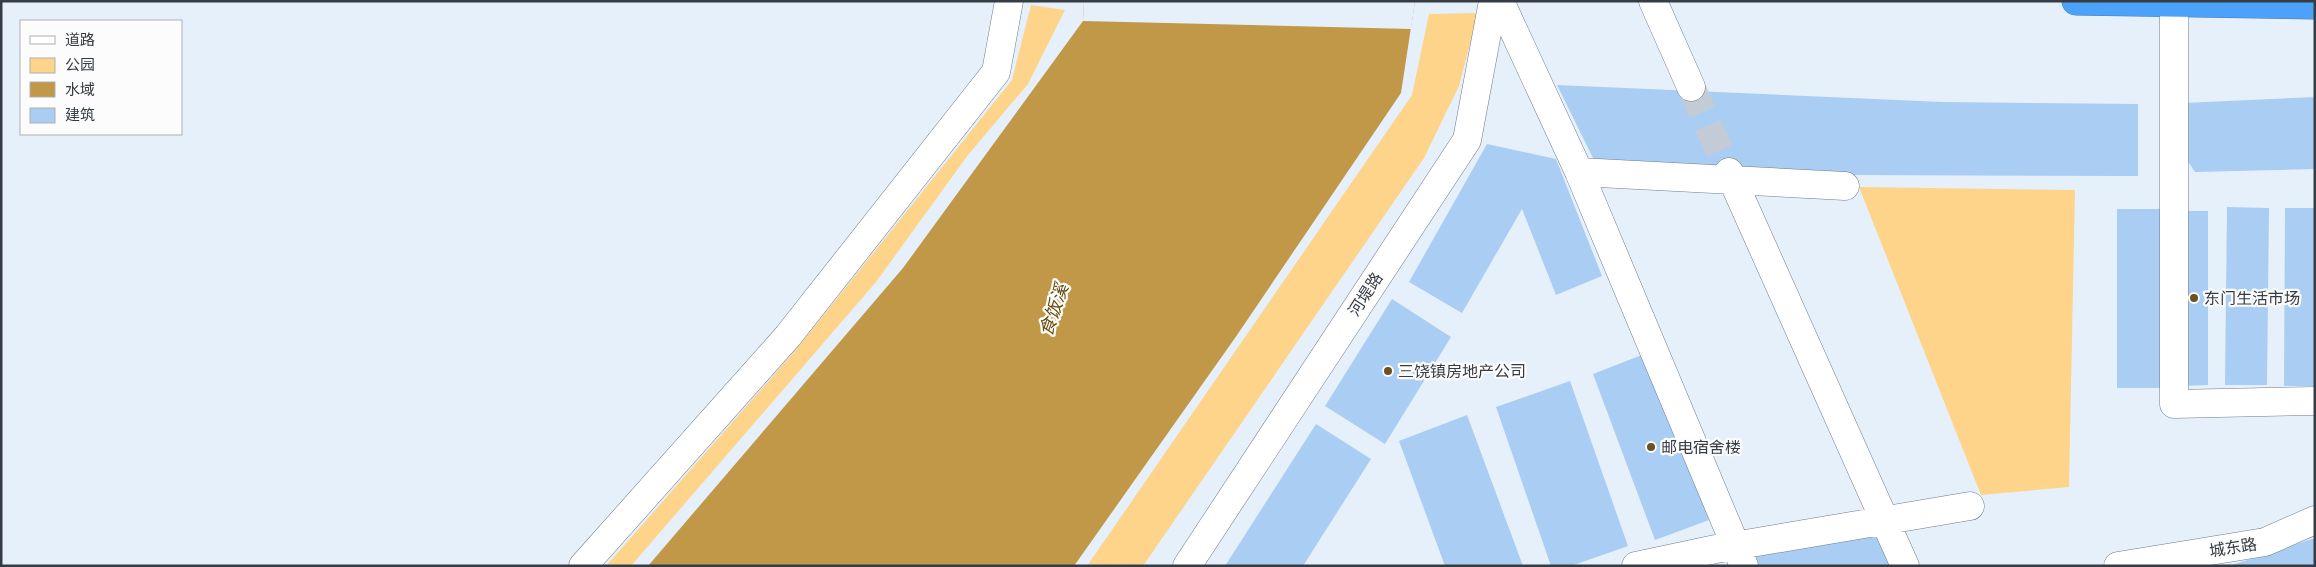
<svg xmlns="http://www.w3.org/2000/svg" width="2316" height="567" viewBox="0 0 2316 567" font-family="'DejaVu Sans','Noto Sans SC',sans-serif">
<style>
.green{fill:#fdd489}
.water{fill:#c19848}
.pier{fill:#e6f0fb}
.building{fill:#aacdf3}
.lines{fill:none;stroke-linecap:round;stroke-linejoin:round}
.minor-tunnel{stroke:#c3ccd6;stroke-width:28;stroke-dasharray:28 14;stroke-linecap:butt}
.minor-casing{stroke:#6e7d8e;stroke-width:29}
.highway-casing{stroke:#447eb9;stroke-width:29}
.minor{stroke:#fff;stroke-width:28}
.highway{stroke:#4ba2f8;stroke-width:28}
.poi-dot{fill:#6a5222;stroke:#fcfcfc;stroke-width:2}
.labels{text-anchor:middle;stroke-width:4.5;stroke-linejoin:round;paint-order:stroke}
.street-label{font-size:16px;fill:#363c44;stroke:#fcfcfc}
.poi-label{font-size:16px;fill:#363c44;stroke:#fcfcfc;text-anchor:start}
.water-label{font-size:18px;font-style:italic;fill:#694d0e;stroke:#fcfcfc}
</style>
<rect width="100%" height="100%" fill="#e6f0fb"/>
<path class="green" d="M1031,5l34,5 -37,74 -60,71 -92,127 -245,284h-25l188,-214 218,-272z
M1478,13l-19,73 -35,72 -281,408h-56l325,-471 17,-81z
M1859,187l216,3 -6,297 -88,8z"/>
<path class="water" d="M1084,1h331l-14,92 -166,245 -161,228h-426l255,-298 180,-247z"/>
<path class="pier" d="M1084,1h331l-4,28 -328,-8z"/>
<path class="building" d="M1557,85l385,17 196,2v72l-285,-1 -259,-15z
M2315,97v72l-120,3 -12,-18 1,-51z
M1487,144l69,15 46,117 -46,19 -34,-86 -60,104 -53,-31z
M2227,207l42,1 -2,177h-42z
M2285,208h30v178h-31z
M2117,209h51l1,179h-52z
M2179,211h29v174l-28,1z
M1392,299l59,38 -66,107 -60,-38z
M1647,353l62,167 -54,20 -62,-166z
M1570,381l58,165 -57,20h-20l-55,-159z
M1467,415l56,151h-78l-46,-125z
M1316,424l55,35 -68,107h-78z
M1882,529l14,37h-139l-5,-14z
M2315,538v28h-83v-1z"/>
<g class="lines">
<path class="minor-tunnel" d="M1691,87l38,85"/>
<defs>
<path id="minor" d="M1500,1l79,171 165,394
M1653,1l38,86
M2174,4v400l141,-3
M1579,172l266,14
M1729,172l176,394
M583,566l205,-230 208,-264 13,-71
M1187,566l280,-426 26,-139
M1636,566l80,-17 254,-43
M2118,566l147,-24 50,-22"/>
<path id="highway" d="M2076,1l239,4"/>
</defs>
<use href="#minor" class="minor-casing"/>
<use href="#highway" class="highway-casing"/>
<use href="#minor" class="minor"/>
<use href="#highway" class="highway"/>
</g>
<g class="poi-dot">
<circle cx="2194" cy="298" r="5"/>
<circle cx="1388" cy="371" r="5"/>
<circle cx="1651" cy="447" r="5"/>
</g>
<g class="labels">
<g class="street-label">
<text transform="translate(1365 294) rotate(-57)" y="6">河堤路</text>
<text transform="translate(2233 547) rotate(-9)" y="6">城东路</text>
</g>
<g class="poi-label">
<text x="2204" y="304">东门生活市场</text>
<text x="1398" y="377">三饶镇房地产公司</text>
<text x="1661" y="453">邮电宿舍楼</text>
</g>
<g class="water-label">
<text transform="translate(1054 310) rotate(-71)" y="6">食饭溪</text>
</g>
</g>
<rect width="2316" height="567" fill="none" stroke="#363c44" stroke-width="5"/>
<rect x="20" y="20" width="162" height="115" fill="#fcfcfc" stroke="#adafb2"/>
<rect x="30" y="36" width="25" height="8" fill="#ffffff" stroke="#adafb2"/>
<text x="65" y="45" font-size="15" fill="#363c44">道路</text>
<rect x="30" y="58" width="25" height="15" fill="#fdd489" stroke="#adafb2"/>
<text x="65" y="70" font-size="15" fill="#363c44">公园</text>
<rect x="30" y="82" width="25" height="15" fill="#c19848" stroke="#adafb2"/>
<text x="65" y="95" font-size="15" fill="#363c44">水域</text>
<rect x="30" y="108" width="25" height="15" fill="#aacdf3" stroke="#adafb2"/>
<text x="65" y="120" font-size="15" fill="#363c44">建筑</text>
</svg>
